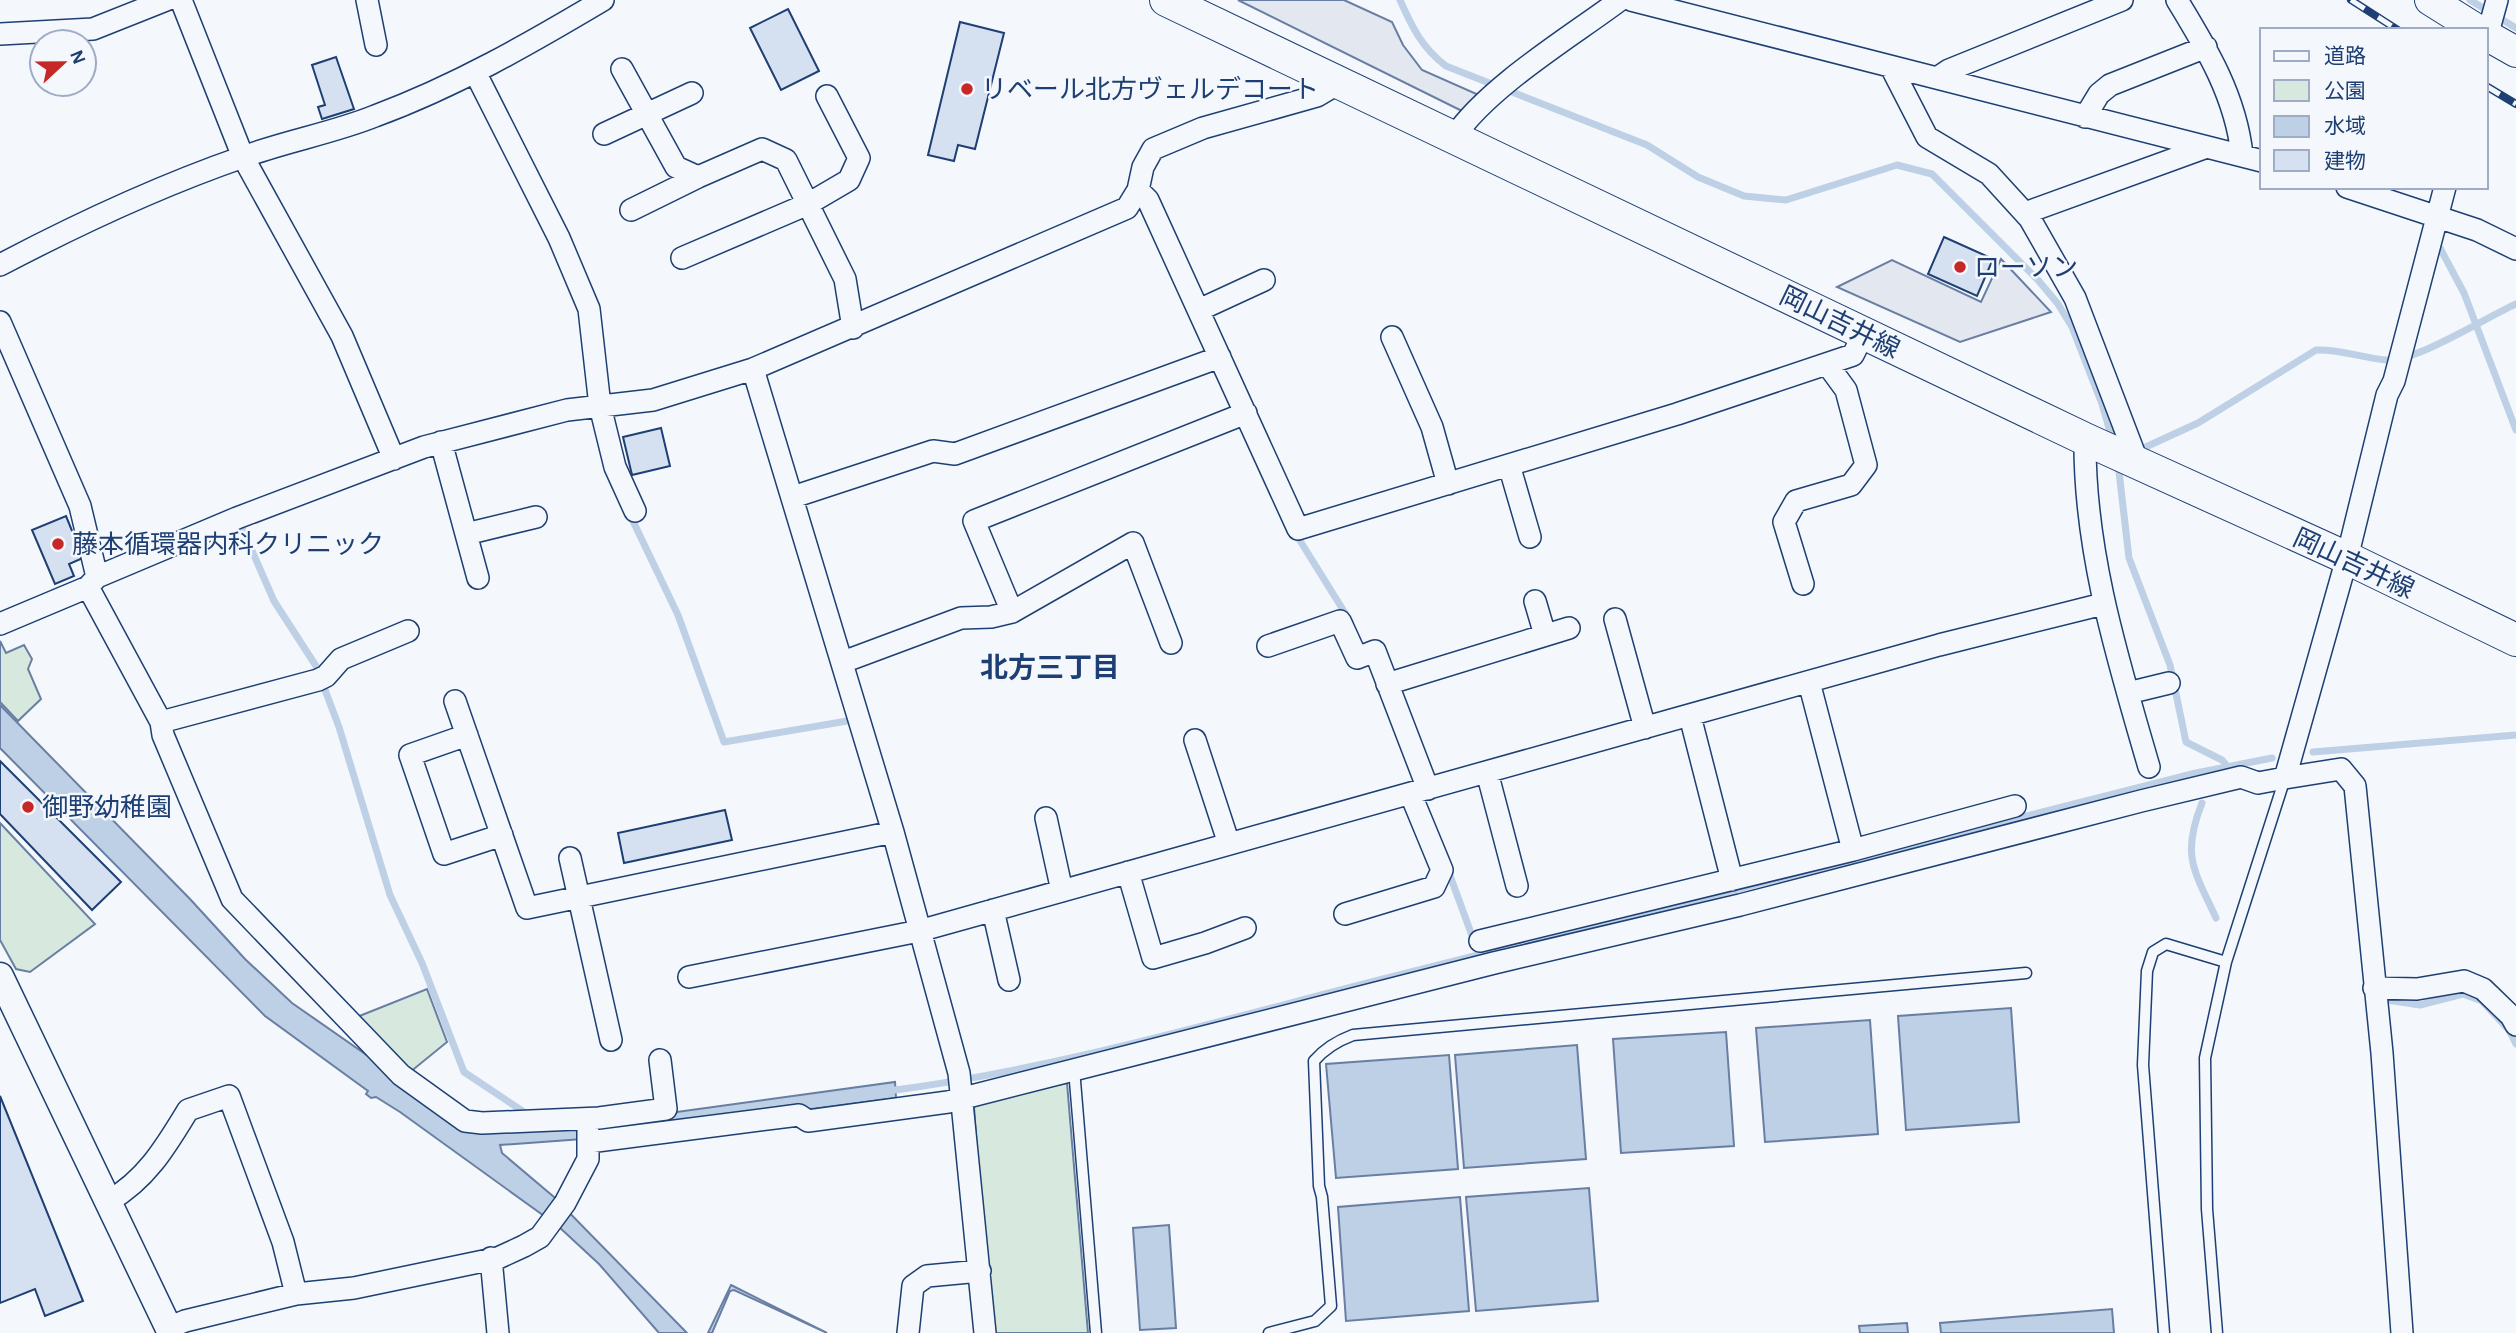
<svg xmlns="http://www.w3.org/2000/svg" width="2516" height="1333" viewBox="0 0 2516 1333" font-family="'Alegreya Sans','Noto Sans JP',sans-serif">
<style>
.green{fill:#d7e8df;stroke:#687fa3;stroke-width:2}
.parking{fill:#e3e8f0;stroke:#687fa3;stroke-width:2}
.water{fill:#bed0e5;stroke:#687fa3;stroke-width:2}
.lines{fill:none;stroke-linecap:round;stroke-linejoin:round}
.stream{stroke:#bed0e5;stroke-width:7}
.building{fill:#d5e0f0;stroke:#1d3f73;stroke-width:2}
.service-casing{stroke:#1d3f73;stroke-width:13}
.minor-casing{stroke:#1d3f73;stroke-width:24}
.tertiary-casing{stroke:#1d3f73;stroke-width:29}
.secondary-casing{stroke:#1d3f73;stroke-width:32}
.primary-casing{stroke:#1d3f73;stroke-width:34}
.service{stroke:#f4f7fb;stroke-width:10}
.minor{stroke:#f4f7fb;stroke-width:21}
.tertiary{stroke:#f4f7fb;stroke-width:26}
.secondary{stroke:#f4f7fb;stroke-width:30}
.primary{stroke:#f4f7fb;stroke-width:32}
.rail-casing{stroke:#1d3f73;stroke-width:8}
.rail{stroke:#f4f7fb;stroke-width:5;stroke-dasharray:16;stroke-linecap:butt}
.poi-dot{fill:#c62828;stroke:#f4f7fb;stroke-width:2.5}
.labels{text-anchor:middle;stroke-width:5;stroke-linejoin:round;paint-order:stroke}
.poi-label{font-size:26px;fill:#1d3f73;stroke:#f4f7fb;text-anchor:start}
.street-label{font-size:26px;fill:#1d3f73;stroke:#f4f7fb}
.neighbourhood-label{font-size:28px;font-weight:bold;fill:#1d3f73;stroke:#f4f7fb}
</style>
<rect width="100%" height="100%" fill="#f4f7fb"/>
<path class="green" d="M0,641l6,12 18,-8 8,14 -4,10 13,30 -23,22 -18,-19z
M0,823l95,101 -65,48 -14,-3 -16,-29z
M427,989l20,53 -38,31 -52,-56z
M1067,1083l21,250h-98l-16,-226 5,-5z"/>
<path class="parking" d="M1238,0h106l48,22 11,23 19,25 59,26 -19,15z
M2001,259l50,53 -91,30 -123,-55 55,-27 89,42z"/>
<path class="water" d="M0,705l190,194 55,60 47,44 168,117 144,2 291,-40 1,16 -313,41 -83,6 2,8 52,44 133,136h-28l-60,-69 -41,-38 -158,-114 -24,-15 -5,1 -5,-4 2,-3 -103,-75 -265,-268z
M2011,1008l8,114 -113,8 -8,-114z
M1870,1020l8,114 -113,8 -9,-114z
M1726,1032l8,114 -113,7 -8,-114z
M1577,1045l9,114 -122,9 -9,-113z
M1449,1055l9,114 -122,9 -10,-114z
M1589,1188l9,113 -122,10 -10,-114z
M1460,1197l9,114 -123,10 -8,-114z
M1169,1225l7,103 -36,2 -7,-102z
M731,1285l96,48 -93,-43 -4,1 -18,42h-4z
M2112,1309l2,24h-173l-1,-10z
M1907,1323l1,10h-48l-1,-7z"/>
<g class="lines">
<path class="stream" d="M1400,0c12,27 22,48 46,66l201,79 51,32 46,19 42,4 111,-35 35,9 106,106 20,24 14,23 30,77 11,38
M2470,0l46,28
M2440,248l24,45 52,137
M2137,451l61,-28 118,-73c25,-1 46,8 70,10 30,2 99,-42 130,-56
M2118,463l11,95 41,107 16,77 36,18 6,7
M630,515l48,100 46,127 129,-22 1,4
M243,530l31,71 42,65 23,61 51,168 32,68 42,109 66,44
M1294,531l56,90
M2313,752l203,-17
M2202,803c-21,53 -8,67 14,115
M1448,870l27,74
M2387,1000l33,5 43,-11 19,7 27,29 7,14
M888,1091c171,-22 340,-73 507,-115 267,-67 534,-134 801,-203l76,-15"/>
</g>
<path class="building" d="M788,9l31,62 -38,19 -31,-62z
M960,22l44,11 -29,116 -17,-4 -4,16 -26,-6z
M336,57l18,52 -32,10 -4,-12 7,-2 -13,-40z
M1944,237l49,22 -16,37 -49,-22z
M661,428l9,38 -38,9 -9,-38z
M66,516l17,42 -14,6 5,12 -19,8 -23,-54z
M0,761l121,121 -29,28 -92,-96z
M725,810l7,30 -108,23 -6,-30z
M0,1096l83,205 -38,15 -10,-27 -35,14z"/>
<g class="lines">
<defs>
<path id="service" d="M1074,1069l22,264
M1269,1333l46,-12 16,-15 -9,-109 -3,-11 -5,-125c11,-13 23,-20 39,-26l673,-62
M2164,1333l-21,-268 4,-94 6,-19 13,-8 60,18
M2217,1333l-10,-124 -2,-151 21,-96 59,-184"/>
<path id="minor" d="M181,0l62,157 99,179 52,123
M367,0l9,45
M1631,0l631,161
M2177,0c30,49 59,97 65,155
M0,34l93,-5 73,-29
M2486,40l11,-40
M1891,67l36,70 62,37 41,45 45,79 63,165
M622,69l54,98 22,10 64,-28 24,11 59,119 8,49
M475,72l84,166 30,71 11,97 15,61 20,44
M1937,78l12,-8 173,-70
M2085,117l14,-23 11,-9 96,-38
M604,134l88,-41
M1454,137c35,-51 115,-99 166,-137
M2347,187l130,43 39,19
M1138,190l10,10 150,329 379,-115 176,-59 11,-22
M631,210l67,-33
M2025,213l182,-66
M682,258l126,-54 41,-24 10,-22 -32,-62
M0,265c78,-41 159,-79 243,-108 43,-16 90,-24 132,-41 81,-30 154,-72 228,-116
M1199,310l65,-30
M0,322l80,184 17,71
M1392,337l40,90 16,57
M753,369l140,463 66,241 26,260
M2085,439c-1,113 33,221 64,328
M441,442l37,136
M1509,465l21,72
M793,497l140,-46 22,3 265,-97
M466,534l70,-17
M1803,584l-19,-62 12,-21 55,-16 15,-20 -20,-75 -19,-26
M88,587l73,135 2,13 69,164 169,176 64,46 17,2 117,-5 67,-9 -6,-49
M1535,601l10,34
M1012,612l-38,-91 272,-108
M1615,619l30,109
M0,624l88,-37 9,-10 140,-59 187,-71 143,-37 86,-10 100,-31 374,-161 11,-18 5,-23 10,-18 50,-21 114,-32 22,-13
M1268,646l72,-25 17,37 18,-7 53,138
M843,662l118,-44 30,-1 21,-5 121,-69 38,100
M1809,682l44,168
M1387,684l182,-56
M2128,693l41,-10
M455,701l72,207 366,-76
M1690,716l42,164
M161,722l157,-42 8,-4 15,-17 67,-28
M467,735l-57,20 34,99 58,-19
M1195,740l34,104
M1487,772l30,114
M1046,818l16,73
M570,858l41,182
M1128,872l25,86 52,-15 40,-15
M993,910l16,70
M1345,914l89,-27 8,-17 -31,-75
M1480,941l373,-91 162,-44
M689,977l230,-46 1020,-286 164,-41
M2374,988l43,1 47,-8 19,8 28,27 5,9
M589,1142l210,-27 9,6 140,-19 546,-139 246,-58 401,-104 100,-24 17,6 27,-5
M109,1201c38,-22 57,-55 79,-91l41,-14 54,146 13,52
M491,1258l7,75
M168,1328l17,-7 111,-27 58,-6 144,-30 26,-12 16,-9 25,-34 23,-44v-28
M908,1333l5,-47 14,-10 53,-5
M2402,1333l-20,-280 -27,-267 -14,-17 -56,9 62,-220 40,-163 7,-14 51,-194"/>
<path id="tertiary" d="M0,976l171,357"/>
<path id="secondary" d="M2430,0l48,30
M2486,35l30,17"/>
<path id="primary" d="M1166,0l919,439 262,119 169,82"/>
</defs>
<use href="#service" class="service-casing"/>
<use href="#minor" class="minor-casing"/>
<use href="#tertiary" class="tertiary-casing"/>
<use href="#secondary" class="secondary-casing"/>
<use href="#primary" class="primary-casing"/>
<use href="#service" class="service"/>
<use href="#minor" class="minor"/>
<use href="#tertiary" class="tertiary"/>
<use href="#secondary" class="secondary"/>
<use href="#primary" class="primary"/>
<defs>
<path id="rail" d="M2351,0l47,30
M2486,86l30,18"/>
</defs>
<use href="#rail" class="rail-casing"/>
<use href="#rail" class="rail"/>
</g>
<g class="poi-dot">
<circle cx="967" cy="89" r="7"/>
<circle cx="1960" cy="267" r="7"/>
<circle cx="58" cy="544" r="7"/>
<circle cx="28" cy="807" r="7"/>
</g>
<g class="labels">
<g class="poi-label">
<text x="981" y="98">リベール北方ヴェルデコート</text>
<text x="1974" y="276">ローソン</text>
<text x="72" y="553">藤本循環器内科クリニック</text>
<text x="42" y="816">御野幼稚園</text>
</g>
<g class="street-label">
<text transform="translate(1840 322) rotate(26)" y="9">岡山吉井線</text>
<text transform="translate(2354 563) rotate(25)" y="9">岡山吉井線</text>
</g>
<g class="neighbourhood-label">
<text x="1050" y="677">北方三丁目</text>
</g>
</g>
<rect x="2260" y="28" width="228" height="161" fill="#f4f7fb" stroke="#9eadc5" stroke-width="2"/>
<rect x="2274" y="51" width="35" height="10" fill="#f4f7fb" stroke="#9eadc5" stroke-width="2"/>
<text x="2324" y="63" font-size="21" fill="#1d3f73">道路</text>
<rect x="2274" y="80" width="35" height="21" fill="#d7e8df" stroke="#9eadc5" stroke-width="2"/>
<text x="2324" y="98" font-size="21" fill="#1d3f73">公園</text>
<rect x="2274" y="116" width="35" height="21" fill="#bed0e5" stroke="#9eadc5" stroke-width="2"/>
<text x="2324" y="133" font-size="21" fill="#1d3f73">水域</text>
<rect x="2274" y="150" width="35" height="21" fill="#d5e0f0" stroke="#9eadc5" stroke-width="2"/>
<text x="2324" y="168" font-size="21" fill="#1d3f73">建物</text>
<g transform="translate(63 63) rotate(68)"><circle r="33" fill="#f4f7fb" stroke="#9eadc5" stroke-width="2"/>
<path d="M0-5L12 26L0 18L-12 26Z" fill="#c62828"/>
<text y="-10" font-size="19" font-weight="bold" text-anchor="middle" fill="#1d3f73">N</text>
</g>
</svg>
